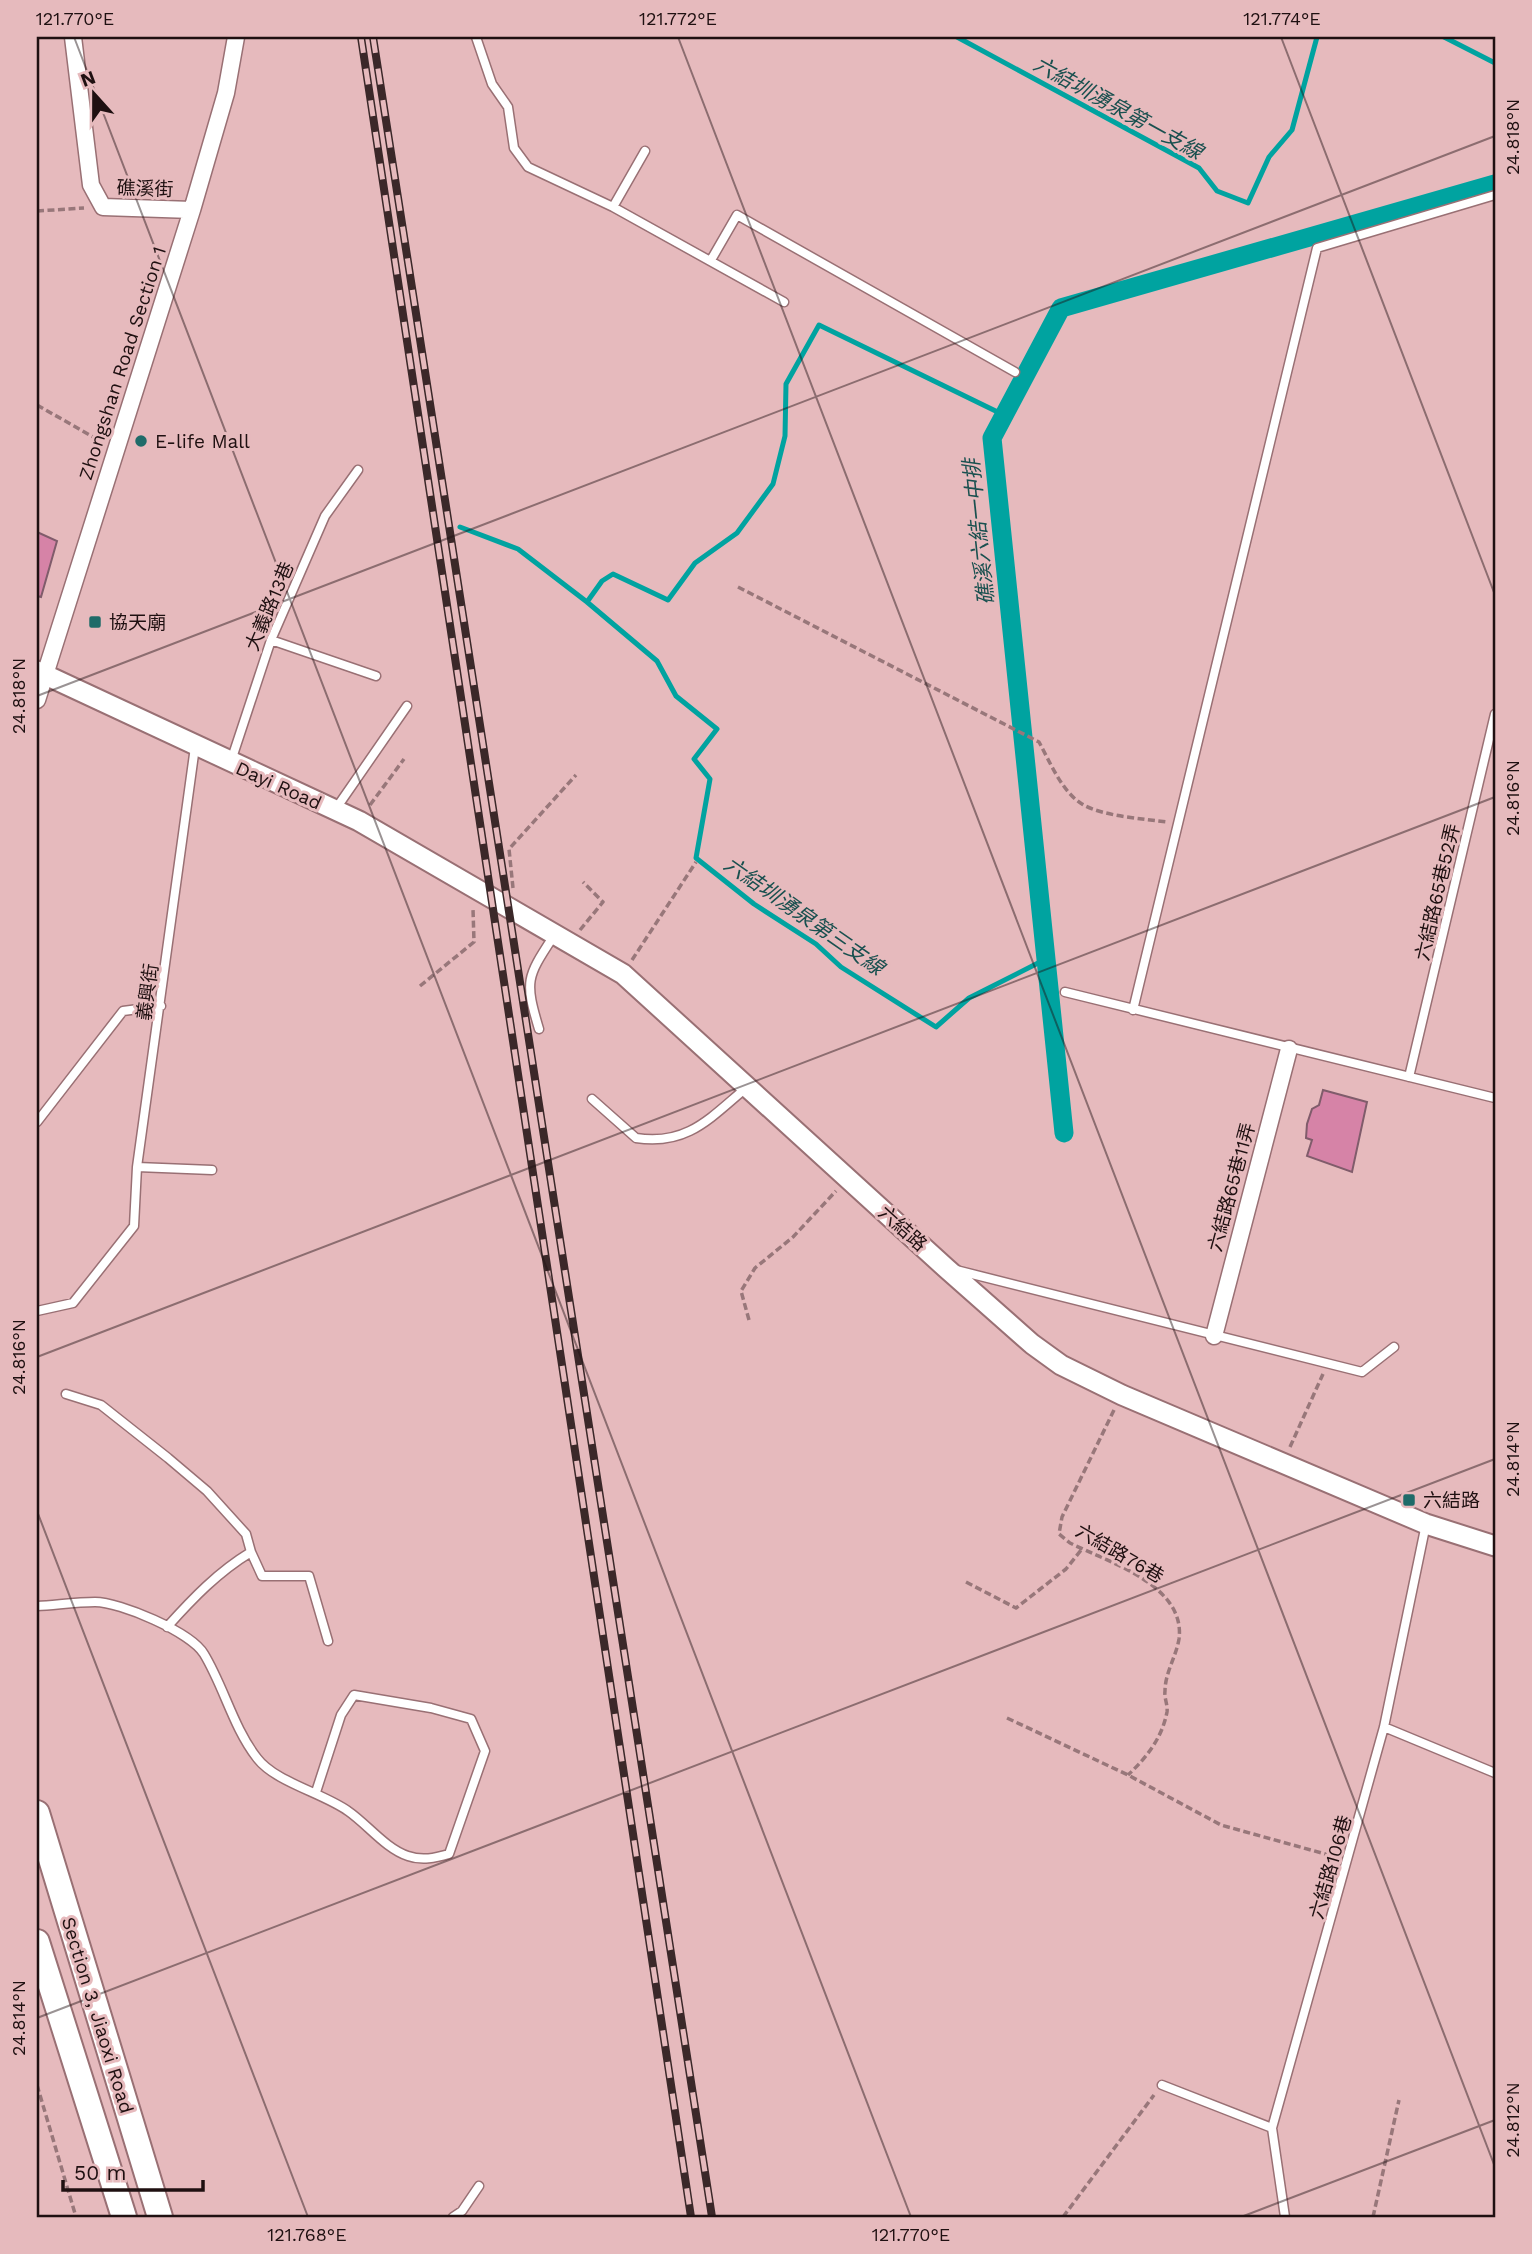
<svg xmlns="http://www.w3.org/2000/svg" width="1532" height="2254" viewBox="0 0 1532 2254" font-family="'Work Sans','Noto Sans TC',sans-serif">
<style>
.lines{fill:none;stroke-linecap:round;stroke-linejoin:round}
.stream{stroke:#00a3a0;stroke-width:5}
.canal{stroke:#00a3a0;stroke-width:19}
.building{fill:#d683a7;stroke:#805c6b;stroke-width:2}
.service-casing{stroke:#997074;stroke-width:11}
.minor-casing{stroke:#997074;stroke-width:19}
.tertiary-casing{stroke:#997074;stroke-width:23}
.primary-casing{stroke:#997074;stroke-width:28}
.path{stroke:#98777a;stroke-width:3.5;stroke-dasharray:7 3.5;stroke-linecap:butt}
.service{stroke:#fff;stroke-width:8}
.minor{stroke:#fff;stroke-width:16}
.tertiary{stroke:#fff;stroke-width:19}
.primary{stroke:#fff;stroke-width:24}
.rail-casing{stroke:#3b2829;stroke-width:8}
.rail{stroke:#e6babd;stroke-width:5;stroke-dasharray:16;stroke-linecap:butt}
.ticks{fill:none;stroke:#1f1011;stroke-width:2;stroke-opacity:0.45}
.poi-dot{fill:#1f6b69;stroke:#e6babd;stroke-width:2.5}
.labels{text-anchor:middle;stroke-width:6;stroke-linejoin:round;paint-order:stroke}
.street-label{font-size:19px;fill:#1f1011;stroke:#e6babd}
.poi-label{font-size:19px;fill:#1f1011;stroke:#e6babd;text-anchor:start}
.water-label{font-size:21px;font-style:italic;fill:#19504f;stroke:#e6babd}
.neatline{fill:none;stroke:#1f1011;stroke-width:2.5}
.ticks-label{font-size:18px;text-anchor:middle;fill:#1f1011}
</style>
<rect width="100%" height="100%" fill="#e6babd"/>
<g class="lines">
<path class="stream" d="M957,37l242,131 18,23 31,12 21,-46 23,-27 25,-93
M1444,37l51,26
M460,527l58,22 69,53 70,59 19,35 41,33 -23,30 16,20 -14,79 58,46 62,40 25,23 95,60 33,-29 77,-39
M587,602l15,-21 11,-7 55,26 27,-37 42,-30 36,-49 12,-48 1,-52 33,-59 191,93"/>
<path class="canal" d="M1064,1133l-72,-695 69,-130 434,-124"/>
</g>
<path class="building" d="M37,532l20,9 -16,56 -4,-1z
M1323,1090l44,12 -15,70 -45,-16 5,-16 -6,-2 1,-14 5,-15 7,-4z"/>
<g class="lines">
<defs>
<path id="service" d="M476,37l16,47 16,23 6,41 14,19 85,40 171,95
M613,207l32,-56
M711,260l26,-45 278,157
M271,640l105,36
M195,747l-58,420 75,3
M231,761l40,-121 54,-124 33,-46
M335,810l72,-104
M1065,992l430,106
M1133,1010l184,-762 178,-53
M539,1029c-15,-50 -12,-52 16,-95
M1409,1077l86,-363
M592,1099l44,39c51,8 74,-20 110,-50
M37,1122l86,-111 38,-5
M956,1270l406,102 32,-25
M37,1311l36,-8 61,-77 3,-59
M66,1394l35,11 67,53 39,33 39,43 5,18
M37,1606c19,-1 39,-4 58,-4 25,0 96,30 109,52 20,33 29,73 53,104 18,24 66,35 91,53 19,13 38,38 60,45 14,5 27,2 41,-2l36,-103 -14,-32 -40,-11 -77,-13 -13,20 -25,77
M167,1627c26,-29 51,-55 84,-75l11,24h47l19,65
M1384,1727l111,46
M1162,2085l110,43
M453,2217l9,-6 17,-25
M1285,2217l-13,-89 112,-401 42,-203"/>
<path id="minor" d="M73,37l18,148 12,22 89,3
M37,700l155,-490 34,-117 10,-56
M1214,1336l75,-287"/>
<path id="tertiary" d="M37,671l322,150 264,153 323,294 86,76 29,21 61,30 304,129 69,22"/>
<path id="primary" d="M37,1813l123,404
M37,1942l87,275"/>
</defs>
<use href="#service" class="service-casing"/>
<use href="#minor" class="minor-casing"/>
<use href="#tertiary" class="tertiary-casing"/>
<use href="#primary" class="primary-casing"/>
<path class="path" d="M37,211l47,-3
M37,405l65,37
M738,587l301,155c11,20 23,50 43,62 19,12 62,15 85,18
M370,805l34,-46
M513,888l-4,-39 67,-74
M580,930l23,-28 -20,-20
M632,960l64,-98
M420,986l54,-44 -1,-33
M749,1320l-8,-29 14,-23 38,-31 43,-46
M1114,1410l-52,107 -3,17 11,9c38,19 116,42 109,96 -3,18 -14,34 -14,52 -1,7 3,14 2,21 -5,26 -20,45 -39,63
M1290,1447l33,-73
M966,1582l50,26 50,-39 16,-20
M1007,1718l121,57 93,50 115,32
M37,2085l39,132
M1063,2217l91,-122
M1373,2217l26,-117"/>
<use href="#service" class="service"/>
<use href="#minor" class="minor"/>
<use href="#tertiary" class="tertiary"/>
<use href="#primary" class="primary"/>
<defs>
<path id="rail" d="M361,37l330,2180
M373,37l339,2180"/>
</defs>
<use href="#rail" class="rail-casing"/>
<use href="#rail" class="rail"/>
</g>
<path class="ticks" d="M74,37l837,2180M678,37l817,2130M1281,37l214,558M37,696l1458,-560M37,1357l1458,-560M37,1511l271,706M37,2018l1458,-559M1241,2217l254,-97"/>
<g class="poi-dot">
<circle cx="141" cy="441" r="7"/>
<rect x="88" y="615" width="14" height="14" rx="3.5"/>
<rect x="1402" y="1493" width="14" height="14" rx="3.5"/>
</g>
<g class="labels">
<g class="street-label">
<text transform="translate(145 188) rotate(2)" y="7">礁溪街</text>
<text transform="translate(122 363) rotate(-72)" y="7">Zhongshan Road Section 1</text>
<text transform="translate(269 606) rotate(-67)" y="7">大義路13巷</text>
<text transform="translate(279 785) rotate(24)" y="7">Dayi Road</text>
<text transform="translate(1437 892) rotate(-77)" y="7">六結路65巷52弄</text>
<text transform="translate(147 992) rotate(-82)" y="7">義興街</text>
<text transform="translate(1231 1187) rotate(-75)" y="7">六結路65巷11弄</text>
<text transform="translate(903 1228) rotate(42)" y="7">六結路</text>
<text transform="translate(1120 1553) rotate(30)" y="7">六結路76巷</text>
<text transform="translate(1330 1867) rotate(-74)" y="7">六結路106巷</text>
<text transform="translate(98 2015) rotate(73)" y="7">Section 3, Jiaoxi Road</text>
</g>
<g class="poi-label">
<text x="155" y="448">E-life Mall</text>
<text x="109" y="629">協天廟</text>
<text x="1423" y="1507">六結路</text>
</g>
<g class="water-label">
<text transform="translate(1118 108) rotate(29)" y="7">六結圳湧泉第一支線</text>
<text transform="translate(979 532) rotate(-96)" y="7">礁溪六結一中排</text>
<text transform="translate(804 916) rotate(35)" y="7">六結圳湧泉第三支線</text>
</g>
</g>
<rect width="1532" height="2254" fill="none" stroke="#e6babd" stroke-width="77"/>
<g transform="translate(94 94) rotate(339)" stroke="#e6babd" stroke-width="5" paint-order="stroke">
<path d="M0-5L12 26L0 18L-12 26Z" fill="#1f1011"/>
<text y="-10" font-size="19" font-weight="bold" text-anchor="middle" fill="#1f1011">N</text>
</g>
<path d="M63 2180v10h140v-10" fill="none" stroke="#1f1011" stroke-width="3.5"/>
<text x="74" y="2180" font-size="21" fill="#1f1011" stroke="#e6babd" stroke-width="5" paint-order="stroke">50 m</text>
<rect x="38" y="38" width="1456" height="2178" class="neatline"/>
<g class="ticks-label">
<text x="75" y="25">121.770°E</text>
<text x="678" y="25">121.772°E</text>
<text x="1282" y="25">121.774°E</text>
<text transform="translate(1513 137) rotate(-90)" y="6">24.818°N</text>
<text transform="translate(19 696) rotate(-90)" y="6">24.818°N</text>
<text transform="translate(1513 798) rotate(-90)" y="6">24.816°N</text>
<text transform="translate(19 1357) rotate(-90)" y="6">24.816°N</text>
<text transform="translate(1513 1459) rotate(-90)" y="6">24.814°N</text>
<text transform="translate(19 2018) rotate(-90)" y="6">24.814°N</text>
<text transform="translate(1513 2120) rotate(-90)" y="6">24.812°N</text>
<text x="307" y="2241">121.768°E</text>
<text x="911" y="2241">121.770°E</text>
</g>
</svg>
